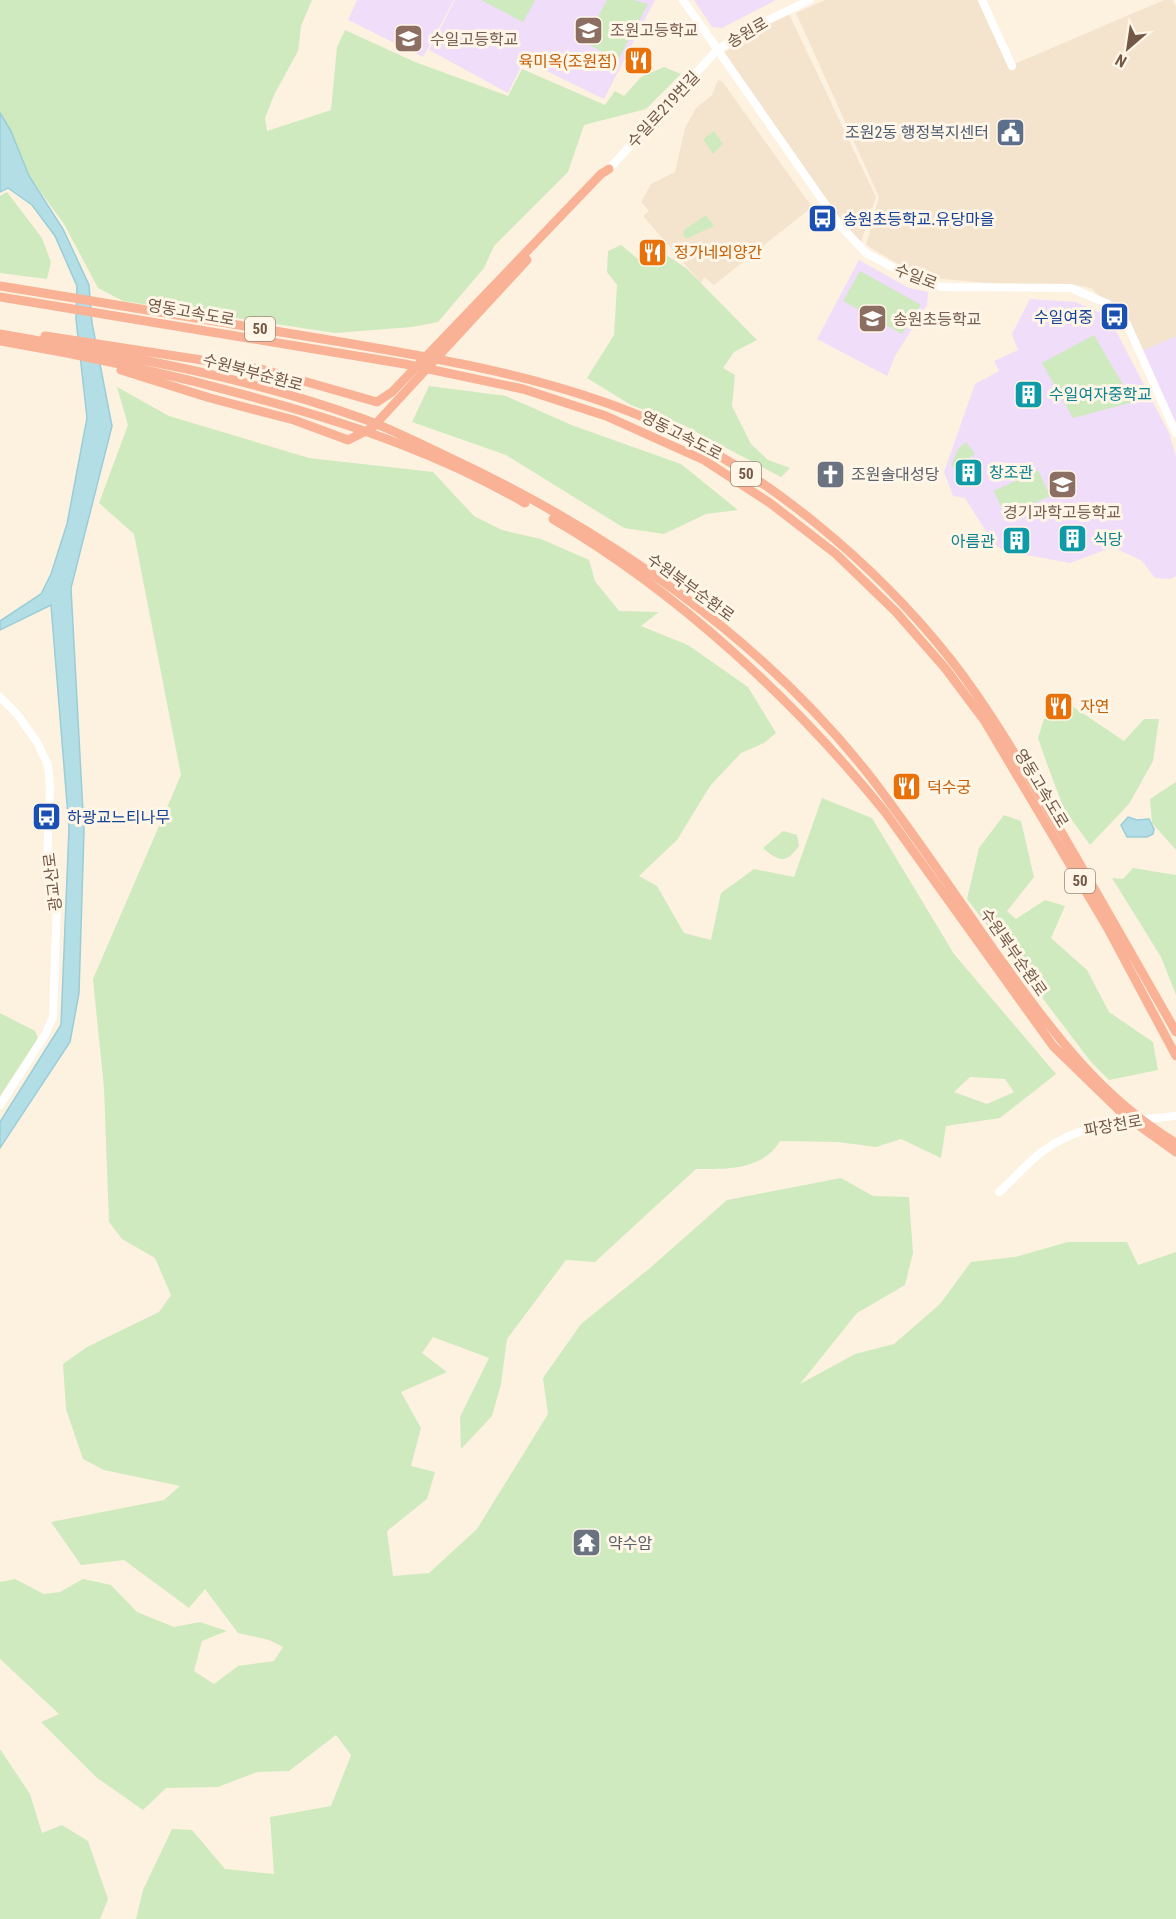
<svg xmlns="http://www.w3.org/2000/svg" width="1176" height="1919" viewBox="0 0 1176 1919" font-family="'Roboto Condensed','Noto Sans KR',sans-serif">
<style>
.residential{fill:#f4e4ce}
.education{fill:#efddf9}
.green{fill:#cfeabf;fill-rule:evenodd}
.water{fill:#b4dee6;stroke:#9acdd8;stroke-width:1.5}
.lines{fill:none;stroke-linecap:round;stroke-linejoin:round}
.secondary{stroke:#fff;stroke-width:8}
.highway{stroke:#f9b295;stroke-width:9}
.labels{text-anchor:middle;stroke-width:6;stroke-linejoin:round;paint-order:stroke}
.shield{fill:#fff6e7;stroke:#9e8777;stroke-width:1.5}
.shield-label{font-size:15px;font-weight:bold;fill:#745847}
.education-label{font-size:16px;fill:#785e54;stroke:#fff6e7;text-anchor:start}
.street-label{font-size:16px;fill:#745847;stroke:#fff6e7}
.food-label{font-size:16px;fill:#c56008;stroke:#fff6e7;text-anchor:start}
.service-label{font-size:16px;fill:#4e5e75;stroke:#fff6e7;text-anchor:end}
.transit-label{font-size:16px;fill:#164399;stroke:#fff6e7;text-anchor:start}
.culture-label{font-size:16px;fill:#0d838f;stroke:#fff6e7;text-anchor:start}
.worship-label{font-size:16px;fill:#5b616d;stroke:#fff6e7;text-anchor:start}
</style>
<rect width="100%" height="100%" fill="#fdf2e0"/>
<path class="residential" d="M825,0h156l31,65 152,-65h9l3,6v330l-36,16 -13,-28 -36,-36 -22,-4 -25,4 -124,-11 -54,-32 13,-48 -83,-184z
M789,14l87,183 -16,48 -19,-23 -117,-169 34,-24z
M718,80l4,1 90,126 -98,78 -10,-8 -3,6 -58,-67 6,-5 -8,-9 10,-18 24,-12 10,-44 11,-20 16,-13z"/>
<path class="education" d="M357,0h97l-31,57 -75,-37z
M455,0h200l-51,99 -80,-39 -16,33 -79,-43z
M694,0h82l-54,28 -10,-1z
M859,260l50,28 19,4 -1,13 -32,51 -8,20 -70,-37z
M1030,299l46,3 24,11 17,20 52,100 7,23v120l-6,3 -15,-1 -13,-17 -29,-14 -43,16 -65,-12 -11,-7 -29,-46 -12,-2 -9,-24 31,-88 24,-13 -5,-10 24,-11 -6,-16z
M1176,336v85l-3,1 -33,-70z"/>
<path class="green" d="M0,0h312l-11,26 -3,25 -24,44 -9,23 2,13 64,-21 6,-63 8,-17 70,32 93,34 14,-27 83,36 10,-14 9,5 17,-19 23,-10 17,7 -35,35 -62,16 -16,47 -74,74 -10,22 -46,54 -26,5 -77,6 -212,-32 -25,-13 -34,-64 -35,-48 -18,-45 -11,-18z
M481,0h54l-12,22z
M607,0h26l15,4 -30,56 -34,-18z
M714,131l9,13 -10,10 -10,-15z
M7,192l35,46 9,24 -4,17 -47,-6v-77z
M706,215l8,11 -28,13 -3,-5 1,-4z
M621,245l23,19 24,-8 18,12 71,72 -23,12 -11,16 12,7 -3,31 19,38 17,16 22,8 -9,9 -98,-52 -52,-20 -44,-27 27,-43 3,-50 -10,-13 1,-21z
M860,271l61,34 -19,29 -59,-33z
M1094,335l39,67 -60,16 -31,-55z
M429,386l77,10 68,30 107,38 57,46 -32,4 -42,20 -40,-6 -118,-73 -94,-33z
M117,387l52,29 140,42 124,14 41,44 28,14 39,9 48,21 6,21 24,30 40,1 -18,14 47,19 60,42 28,46 -12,10 -23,10 -31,33 -33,54 -38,36 18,10 27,47 27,7 10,-47 33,-24 40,8 28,-79 50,20 82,136 102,120 -56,44 -54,8 -5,32 -40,-19 -25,8 -38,-5 -58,-1c-17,29 -53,28 -84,28l-101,93 -29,-2 -59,79 -6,45 -9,32 -31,33 -1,-32 29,-59 -56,-21 -11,16 25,19 -46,20 20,36 -10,38 24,6 -8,27 -40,32 6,45 36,-3 48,-44 71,-115 -5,-36 38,-54 69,-56 77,-68 114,-22 32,18 36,1 4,56 -8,32 -48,28 -57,71 55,-30 39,-10 46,-40 31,-42 44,-5 53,-15h59l11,23 38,-13v667h-1040l7,-29 29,-61 20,1 33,39 49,5 -4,-57 61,-11 20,-51 -15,-20 -47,36 -32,1 -39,15 -52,1 -23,22 -47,-33 -55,-55 18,-8 -59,-55v-77l15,-3 29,15 16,-2 23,-13 28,6 26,27 37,15 26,-5 27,9 -25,10 -8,30 20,13 24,-18 36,-5 9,-14 -14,-7 -31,-7 -33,-44 -16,19 -65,-48 -43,5 -30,-43 113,-22 16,-14 -76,-16 -21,-11 -17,-50 -3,-45 24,-17 72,-35 12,-17 -16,-37 -33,-19 -13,-17 -5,-134 -11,-109 88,-204 -47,-241 -35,-31 29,-78zM970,1077l35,2 9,13 -27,12 -33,-12z
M966,442l9,12 -21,14 -3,-3 7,-16z
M1038,470l12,26 -44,21 -12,-26z
M1072,706l52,35 20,-22h15l-6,42 -24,43 -39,41 -26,-36 -17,-45 -9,-26 6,-19z
M1176,782v68l-24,-27 -2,-24z
M1004,815l17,6 13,56 -27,34 9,8 29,-19 20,6 -14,32 36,32 22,42 44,30 5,28 -49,10 -18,-18 -124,-163 12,-51z
M783,831l14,4 2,11c-13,18 -20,16 -36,2z
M1133,868l43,7v120l-15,-38 -49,-79 11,1z
M0,1013l35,18 3,7 -38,58z
M0,1749l30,45 12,39 20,-8 26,16 20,58 -8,20h-100z"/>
<path class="water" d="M0,113l11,18 18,45 34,53 26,56 3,38 20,103 -41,162 13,243 -5,162 -9,49 -70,106v-26l61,-97 8,-197 -18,-223 -51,25v-9l41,-27 10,-20 16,-50 20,-106 -11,-99 1,-33 -22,-50 -23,-31 -24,-17 -8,4z
M1128,817l9,3 12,-1 5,10 -1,5 -6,3h-20l-6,-12z"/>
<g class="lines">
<path class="secondary" d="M683,0l156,224 27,29 50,27 26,7 129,1 37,16 19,20 49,109
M982,0l30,66
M609,169l108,-119 39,-24 54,-26
M0,697l17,17 20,28 11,23 2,23 -3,72 10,41 -4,116 -8,18 -45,70
M999,1192c15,-13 28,-29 44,-41 39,-29 87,-30 133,-35"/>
<path class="highway" d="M0,286c106,17 212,35 317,52 113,19 228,37 333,82 114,50 226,144 302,241 38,49 69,103 101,157 42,71 82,142 123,214
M0,297l405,67 118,25 83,27 98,44 66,43 66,51 60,58 49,56 39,52 50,84 73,123 69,129
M0,334c119,21 241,41 355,82 31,10 59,25 89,39 162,75 319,183 429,325 43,57 84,117 125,176 53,73 99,139 178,187
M45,336l216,33 116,33 15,-10 209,-218 8,-5
M0,341c90,15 179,35 267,60 90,25 177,55 258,102
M121,370l89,28 84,22 54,20 24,-12 155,-168
M553,519c125,73 241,181 332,293l168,234 70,68 53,38"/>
</g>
<defs>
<symbol id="school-square" viewBox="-11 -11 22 22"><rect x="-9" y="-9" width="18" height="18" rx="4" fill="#8d6e63" stroke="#fff6e7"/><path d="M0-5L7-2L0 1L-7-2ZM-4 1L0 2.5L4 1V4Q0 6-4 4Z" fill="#fff"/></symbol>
<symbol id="restaurant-square" viewBox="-11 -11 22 22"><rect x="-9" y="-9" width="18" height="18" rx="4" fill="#e8710a" stroke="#fff6e7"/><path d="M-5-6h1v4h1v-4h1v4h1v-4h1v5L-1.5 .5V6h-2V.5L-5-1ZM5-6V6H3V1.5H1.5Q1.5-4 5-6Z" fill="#fff"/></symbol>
<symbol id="civic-square" viewBox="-11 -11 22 22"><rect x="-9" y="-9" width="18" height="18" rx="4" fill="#5c6f8a" stroke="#fff6e7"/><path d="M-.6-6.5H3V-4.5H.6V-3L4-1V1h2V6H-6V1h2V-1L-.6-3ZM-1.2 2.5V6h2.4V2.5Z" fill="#fff"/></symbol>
<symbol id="bus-square" viewBox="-11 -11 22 22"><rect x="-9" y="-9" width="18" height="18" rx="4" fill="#1a4fb4" stroke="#fff6e7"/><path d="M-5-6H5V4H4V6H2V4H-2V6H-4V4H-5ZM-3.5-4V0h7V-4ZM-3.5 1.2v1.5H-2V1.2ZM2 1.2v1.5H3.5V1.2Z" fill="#fff"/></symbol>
<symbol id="building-square" viewBox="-11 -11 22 22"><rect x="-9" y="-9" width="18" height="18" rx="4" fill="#0f9aa8" stroke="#fff6e7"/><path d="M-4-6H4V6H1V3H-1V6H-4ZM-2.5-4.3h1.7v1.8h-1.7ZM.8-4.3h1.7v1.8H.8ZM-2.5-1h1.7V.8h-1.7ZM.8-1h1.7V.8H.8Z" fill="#fff"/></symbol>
<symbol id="church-square" viewBox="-11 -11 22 22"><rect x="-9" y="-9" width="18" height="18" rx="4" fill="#6b7280" stroke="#fff6e7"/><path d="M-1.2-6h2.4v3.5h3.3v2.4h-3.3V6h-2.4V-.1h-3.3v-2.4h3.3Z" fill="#fff"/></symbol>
<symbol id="temple-square" viewBox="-11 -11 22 22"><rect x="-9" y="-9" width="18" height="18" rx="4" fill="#6b7280" stroke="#fff6e7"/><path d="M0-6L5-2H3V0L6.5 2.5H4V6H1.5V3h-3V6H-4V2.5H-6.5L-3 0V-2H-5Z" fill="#fff"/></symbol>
</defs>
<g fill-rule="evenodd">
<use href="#school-square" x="572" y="14" width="33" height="33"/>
<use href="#school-square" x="392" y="22" width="33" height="33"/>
<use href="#restaurant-square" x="622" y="44" width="33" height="33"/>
<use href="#civic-square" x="994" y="116" width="33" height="33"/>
<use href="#bus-square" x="806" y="202" width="33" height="33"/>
<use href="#restaurant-square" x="636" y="236" width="33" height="33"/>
<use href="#bus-square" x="1098" y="300" width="33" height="33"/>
<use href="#school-square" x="856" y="302" width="33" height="33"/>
<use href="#building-square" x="1012" y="378" width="33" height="33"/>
<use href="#building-square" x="952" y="456" width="33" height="33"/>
<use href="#church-square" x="814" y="458" width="33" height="33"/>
<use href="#school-square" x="1046" y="468" width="33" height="33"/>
<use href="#building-square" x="1056" y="522" width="33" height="33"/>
<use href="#building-square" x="1000" y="524" width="33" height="33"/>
<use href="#restaurant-square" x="1042" y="690" width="33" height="33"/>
<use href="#restaurant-square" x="890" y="770" width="33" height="33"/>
<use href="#bus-square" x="30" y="800" width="33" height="33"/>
<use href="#temple-square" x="570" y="1526" width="33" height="33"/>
</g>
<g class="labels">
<g class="shield">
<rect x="245" y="317" width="30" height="24" rx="4.5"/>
<rect x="731" y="462" width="30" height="24" rx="4.5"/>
<rect x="1065" y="869" width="30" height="24" rx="4.5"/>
</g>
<g class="shield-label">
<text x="260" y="334">50</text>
<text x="746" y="479">50</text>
<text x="1080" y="886">50</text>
</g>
<g class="education-label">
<text x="610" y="36">조원고등학교</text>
<text x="430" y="45">수일고등학교</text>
<text x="893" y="325">송원초등학교</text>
<text x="1062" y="518" text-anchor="middle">경기과학고등학교</text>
</g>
<g class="street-label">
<text transform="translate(747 32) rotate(-30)" y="6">송원로</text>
<text transform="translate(663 109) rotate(-47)" y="6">수일로219번길</text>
<text transform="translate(916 276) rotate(21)" y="6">수일로</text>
<text transform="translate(191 312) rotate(10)" y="6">영동고속도로</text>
<text transform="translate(253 372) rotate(15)" y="6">수원북부순환로</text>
<text transform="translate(682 435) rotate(27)" y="6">영동고속도로</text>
<text transform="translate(691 587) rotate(36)" y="6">수원북부순환로</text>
<text transform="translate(1042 788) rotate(59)" y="6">영동고속도로</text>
<text transform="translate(52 882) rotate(-97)" y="6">광교산로</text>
<text transform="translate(1014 952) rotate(55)" y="6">수원북부순환로</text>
<text transform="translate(1113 1125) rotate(-10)" y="6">파장천로</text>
</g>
<g class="food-label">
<text x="617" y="67" text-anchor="end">육미옥(조원점)</text>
<text x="674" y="258">정가네외양간</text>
<text x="1080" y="712">자연</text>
<text x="927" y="793">덕수궁</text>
</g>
<g class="service-label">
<text x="989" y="138">조원2동 행정복지센터</text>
</g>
<g class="transit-label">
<text x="843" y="225">송원초등학교.유당마을</text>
<text x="1093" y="323" text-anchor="end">수일여중</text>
<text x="67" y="823">하광교느티나무</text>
</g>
<g class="culture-label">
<text x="1049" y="400">수일여자중학교</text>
<text x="989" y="478">창조관</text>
<text x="1093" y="545">식당</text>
<text x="995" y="547" text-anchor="end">아름관</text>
</g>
<g class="worship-label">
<text x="851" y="480">조원솔대성당</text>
<text x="608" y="1549">약수암</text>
</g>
</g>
<g transform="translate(1128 48) rotate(209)" stroke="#fff6e7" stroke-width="4.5" paint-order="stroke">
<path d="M0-4.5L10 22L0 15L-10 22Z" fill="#745847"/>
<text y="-9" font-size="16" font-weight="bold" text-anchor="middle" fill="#745847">N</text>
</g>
</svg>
